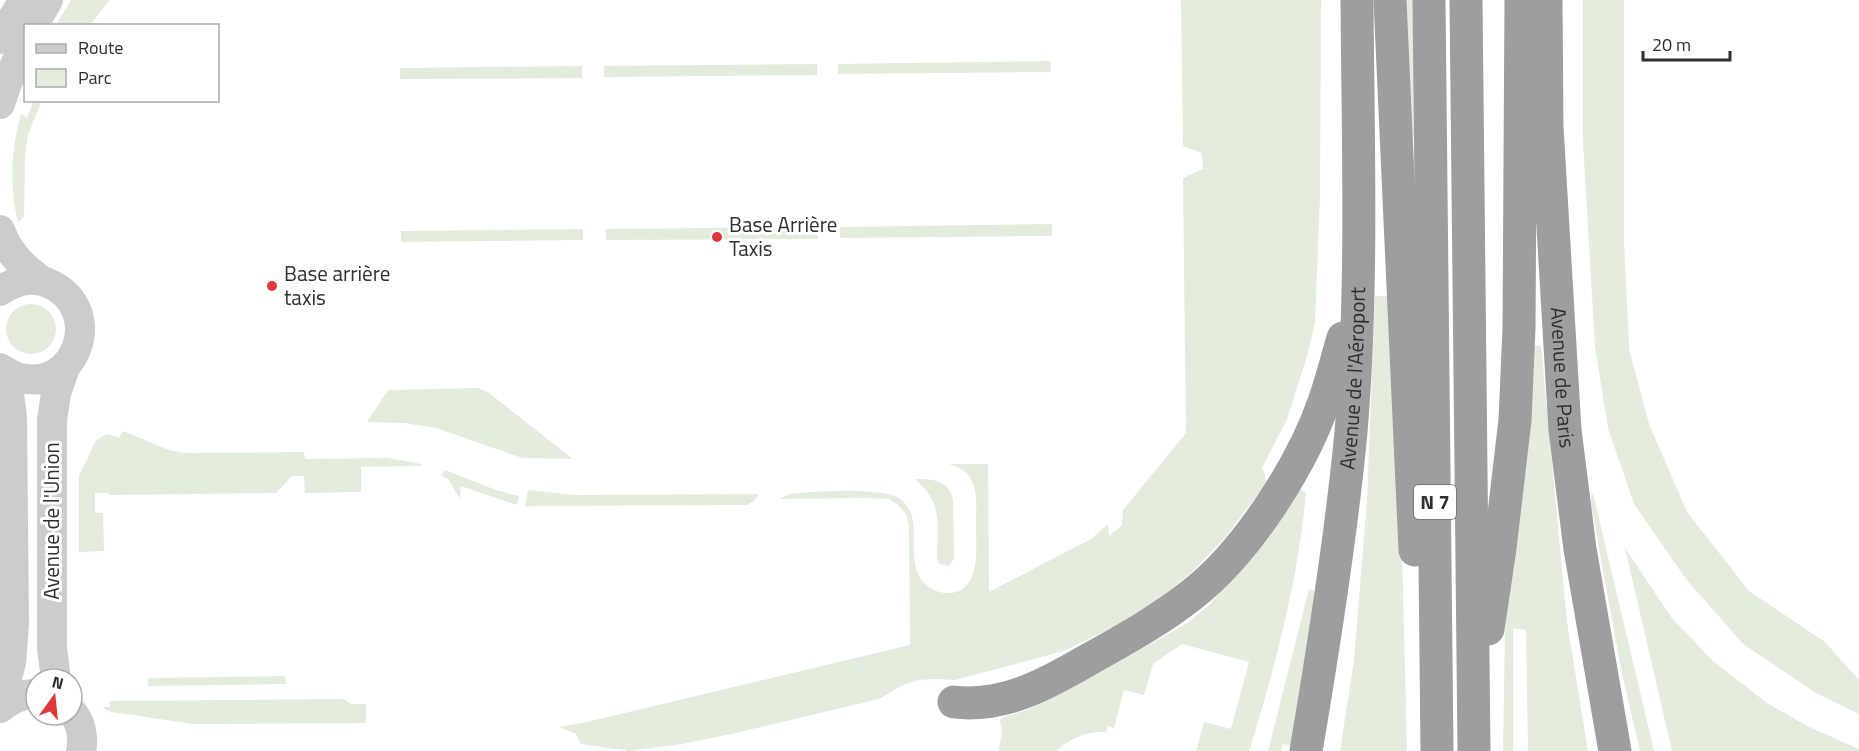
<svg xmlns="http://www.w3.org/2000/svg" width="1859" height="751" viewBox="0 0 1859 751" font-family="'Titillium Web',sans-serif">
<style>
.green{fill:#e4ecde}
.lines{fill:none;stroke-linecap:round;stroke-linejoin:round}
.tertiary{stroke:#ccc;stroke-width:30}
.trunk{stroke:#9e9e9e;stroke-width:33}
.poi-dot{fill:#e13739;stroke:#fff;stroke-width:2}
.labels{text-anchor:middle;stroke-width:6;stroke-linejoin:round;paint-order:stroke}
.shield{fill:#fff;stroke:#6d6d6d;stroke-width:1.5}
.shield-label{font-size:20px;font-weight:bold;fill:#2f2f2f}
.poi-label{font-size:21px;fill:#2f2f2f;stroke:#fff;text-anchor:start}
.street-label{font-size:21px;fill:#2f2f2f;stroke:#fff}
</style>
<rect width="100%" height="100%" fill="#fff"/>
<path class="green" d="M71,0h39l-20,25h-34z
M1181,0h140l-1,196 -5,126 -7,31 -21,66 -25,49 5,14 -43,57 -32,33 -27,22 -39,27 -62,30 -109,29 -19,-1 -17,1 -14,4 -26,15 -143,34 -54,11 -53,7 -48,-7 -5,-10 -17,-7 28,-5 323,-77 -1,-120 -3,-11 -8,-9 -9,-6 -23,-1 -86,1 9,-5c20,-3 93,-6 108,3 34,20 1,68 32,90 5,3 11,6 17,6 36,2 30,-46 30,-69 0,-15 2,-32 -5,-45 -5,-9 -13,-12 -22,-15h39l1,128 102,-53 17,-15 1,12 13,-11 1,-15 63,-77 -3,-255 20,-9 -1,-16 -19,-7z
M1401,0h12l2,138 -7,-3z
M1583,0h41v240l5,109 20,75 38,88 62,79 76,51 34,38v34l-43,-21 -73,-49 -57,-65 -52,-75 -26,-76 -13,-81 -12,-205z
M1050,61l1,11 -213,2v-10z
M817,64v11l-213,2v-11z
M582,66v12l-182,1v-11z
M33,101h9l-14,33 -3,22 -1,61 -6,5c-9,-38 -7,-71 3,-108l6,4z
M1052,224v12l-212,2v-11z
M818,227v12l-212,1v-11z
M583,229v11l-182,2v-11z
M1375,296h18l8,216 6,239h-67l14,-91 13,-160z
M6 329a25 25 0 1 1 50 0a25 25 0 1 1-50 0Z
M1541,345l26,277 21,129h-60l-2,-121 -13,-2v123h-10l2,-122 24,-282z
M478,388l11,5 84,66 -51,-1 -86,-30 -32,-5 -37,-1 21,-32z
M123,431l46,19 15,3 120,-1 1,7 82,-1 34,6v2l-60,1v25l-56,1 -1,-17h-12l-16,17 -167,2v-2h-14v20h8l1,38 -25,1v-76l17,-36 11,-6 12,4z
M445,470l51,20 23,6 -2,9 -56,-19 -1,13 -11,-19 -8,-5z
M915,479c18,0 33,1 38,20l1,59 -5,8 -10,-2 -2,-5c0,-35 7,-55 -22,-80z
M1300,489l6,4c-8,87 -31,175 -57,258h-53l8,-29 27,7 18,-67 -67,-18 -29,20 -9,31 -20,-5 -10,38 -6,-2 -2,6c-20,-1 -35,6 -50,19h-58l4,-17 -2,-14 3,-3 24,-7 36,-17 123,-69 22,-18 49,-56z
M528,490l46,5 185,-1 -5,7 -7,4 -222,1z
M1593,493l61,258h-14l-19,-82 -30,-165v-9z
M1625,548l46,69 42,44 54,42 40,23 52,23v2h-187z
M1309,589l4,1 2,4 -23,152 -9,-2 -2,7h-13z
M285,676l1,8 -138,2v-8z
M343,699l8,5h15v19l-173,1 -82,-12 -7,-3 -1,-2h7v-6z"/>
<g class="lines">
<path class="tertiary" d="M33,26l15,-26
M0,39l24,-39
M0,104l7,-21 19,-43
M0,230c8,23 23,37 42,51
M0,291c14,-10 31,-15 48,-8 59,25 29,112 -31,94 -6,-2 -12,-6 -17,-9
M0,372l9,22 3,24 2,206 -3,39 -11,39
M56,679l-4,-31v-228l4,-27 10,-28
M0,708c10,-8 23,-15 36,-14
M72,712c9,10 12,26 9,39"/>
<g class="trunk">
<path d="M1390,0l25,550"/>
<path d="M1429,0l8,751"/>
<path d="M1466,0l8,751"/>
<path id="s1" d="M1546,0l1,127 18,303 15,119 35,202"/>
<path d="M1488,629l12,-81 15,-128 4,-92 2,-328"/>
<path d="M954,702c48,6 91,-17 132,-41 38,-21 74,-41 108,-68 54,-43 109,-129 131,-194 7,-20 12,-41 18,-61"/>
<path id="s2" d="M1306,751c18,-106 35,-213 45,-319 12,-144 7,-289 6,-432"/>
</g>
</g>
<g class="poi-dot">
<circle cx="717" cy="237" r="6"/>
<circle cx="272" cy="286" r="6"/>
</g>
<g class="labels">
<rect class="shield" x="1414" y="485" width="42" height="34" rx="4.5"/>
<g class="shield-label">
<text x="1435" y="509">N 7</text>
</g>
<g class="poi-label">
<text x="729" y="232">Base Arrière<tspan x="729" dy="24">Taxis</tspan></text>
<text x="284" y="281">Base arrière<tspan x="284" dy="24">taxis</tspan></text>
</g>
<g class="street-label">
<text dy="7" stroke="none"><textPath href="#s2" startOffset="376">Avenue de l'Aéroport</textPath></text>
<text dy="7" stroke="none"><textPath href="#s1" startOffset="378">Avenue de Paris</textPath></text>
<text transform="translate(52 521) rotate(-90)" y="7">Avenue de l'Union</text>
</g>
</g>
<rect x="24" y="24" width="195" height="78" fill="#ffffff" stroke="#acacac" stroke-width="1.5"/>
<rect x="36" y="44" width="30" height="9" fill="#cccccc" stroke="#acacac" stroke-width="1.5"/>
<text x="78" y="54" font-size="18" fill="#2f2f2f">Route</text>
<rect x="36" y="69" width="30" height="18" fill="#e4ecde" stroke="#acacac" stroke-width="1.5"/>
<text x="78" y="84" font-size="18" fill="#2f2f2f">Parc</text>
<g transform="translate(54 697) rotate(15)"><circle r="28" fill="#ffffff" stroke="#acacac" stroke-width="1.5"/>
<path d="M0-4.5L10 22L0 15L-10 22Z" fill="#e13739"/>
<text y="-9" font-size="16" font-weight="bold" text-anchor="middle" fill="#2f2f2f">N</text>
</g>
<path d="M1643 51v9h87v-9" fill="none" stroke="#2f2f2f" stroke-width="3"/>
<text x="1652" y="51" font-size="18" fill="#2f2f2f" stroke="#ffffff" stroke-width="4.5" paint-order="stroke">20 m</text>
</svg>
